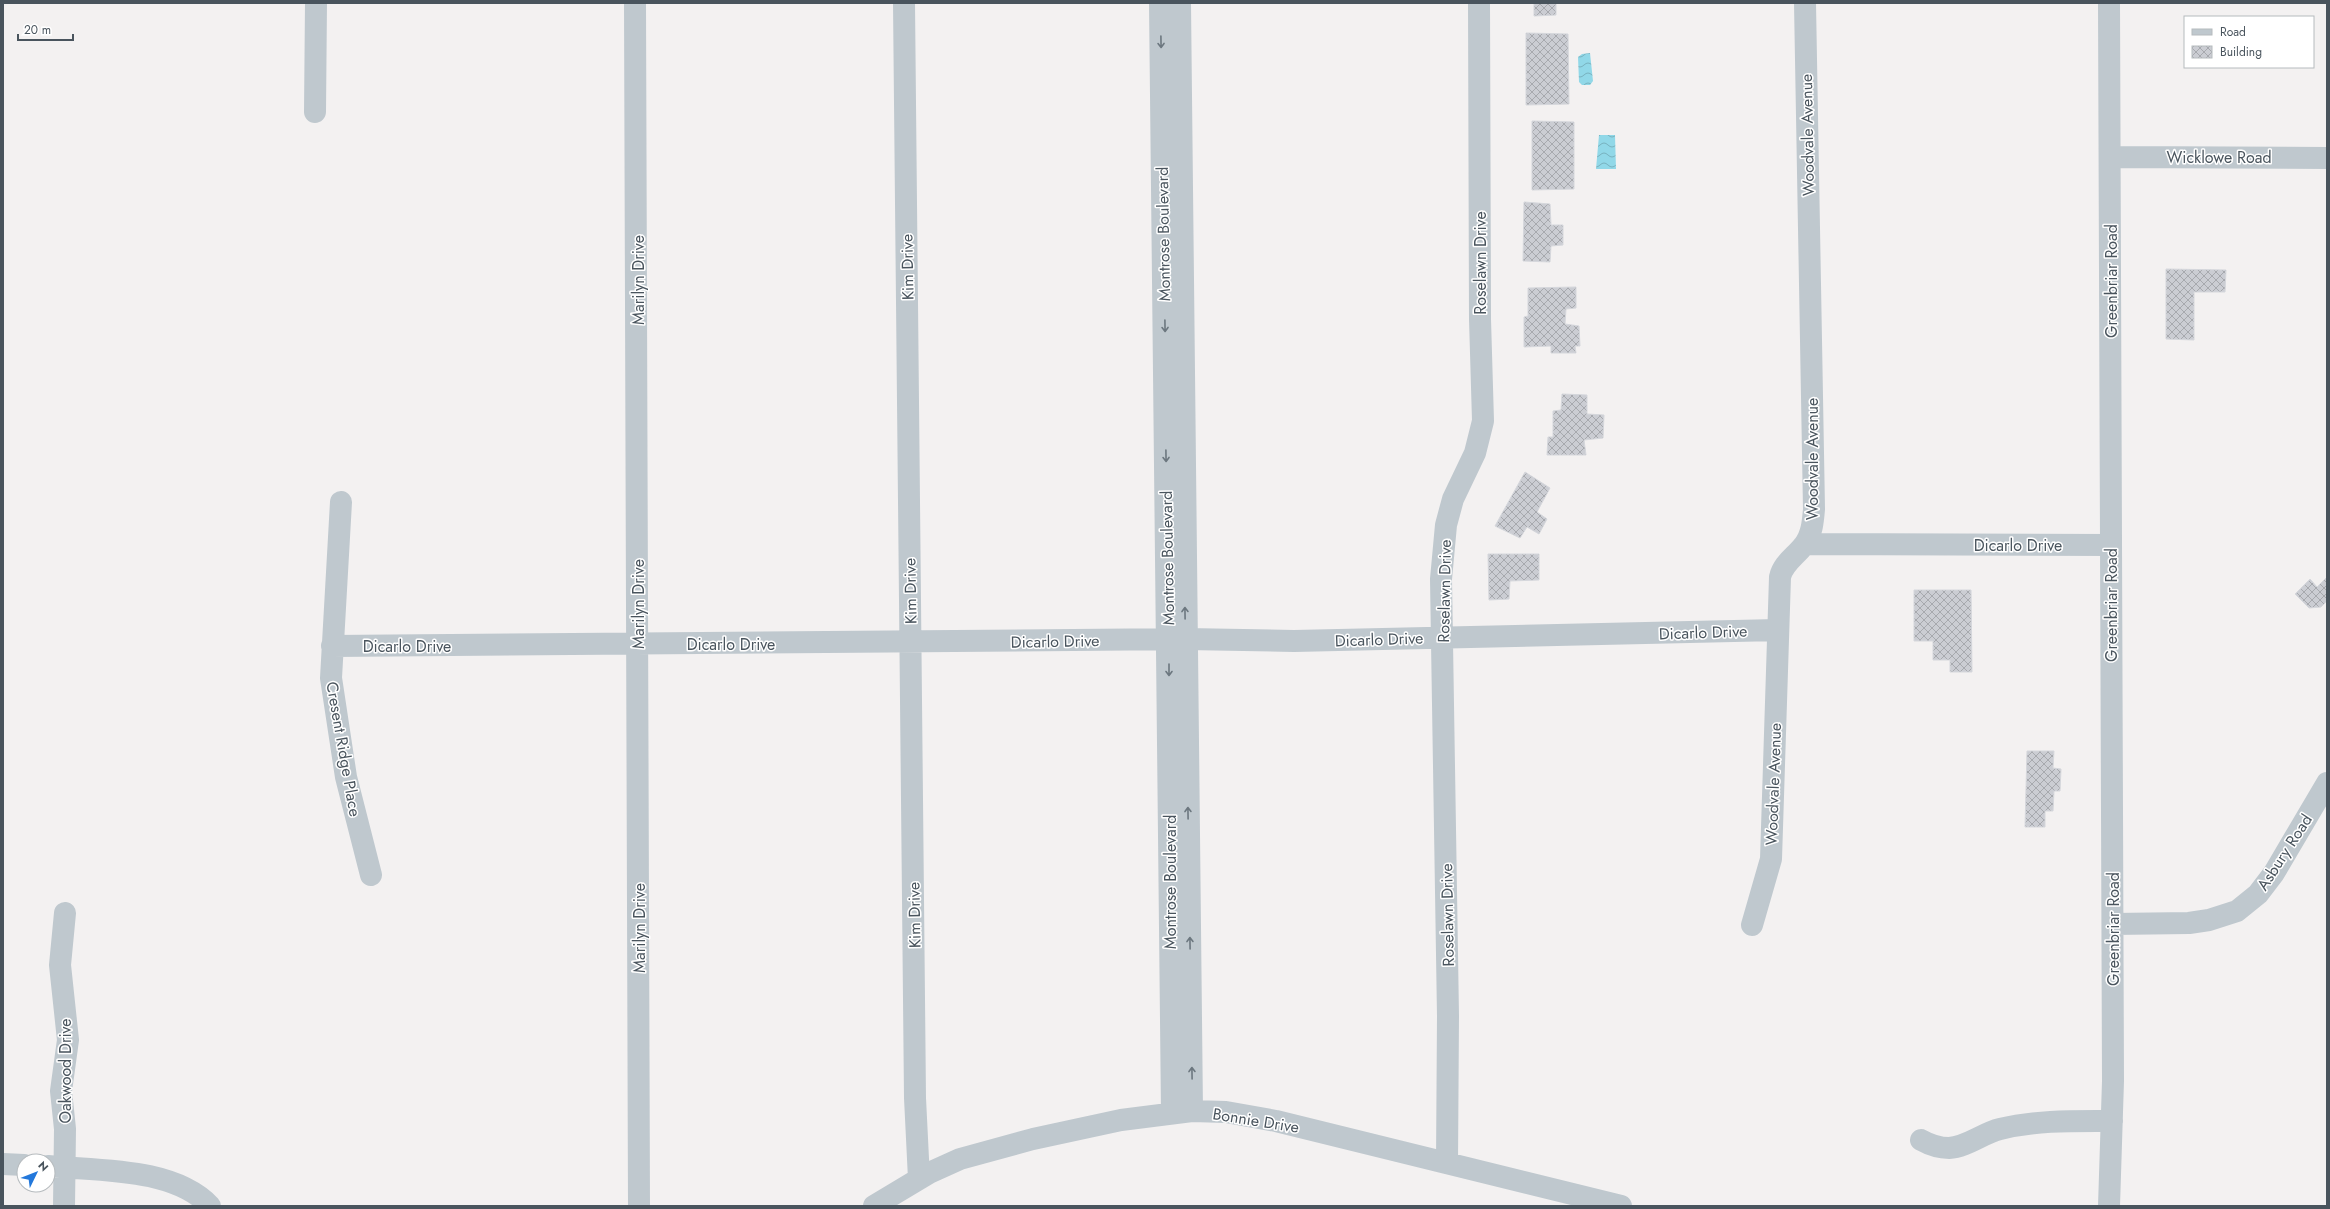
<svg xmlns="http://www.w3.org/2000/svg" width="2330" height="1209" viewBox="0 0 2330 1209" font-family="Jost,sans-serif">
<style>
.water{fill:url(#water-waves)}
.building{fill:url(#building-cross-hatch);stroke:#d5d7dc}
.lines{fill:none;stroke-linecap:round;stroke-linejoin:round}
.minor{stroke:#bfc8ce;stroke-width:22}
.oneway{stroke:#6c777f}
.labels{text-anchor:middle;stroke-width:3;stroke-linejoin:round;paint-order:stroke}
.street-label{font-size:16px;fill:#49545d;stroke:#fff}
</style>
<defs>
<pattern id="water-waves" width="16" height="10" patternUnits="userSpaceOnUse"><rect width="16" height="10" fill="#91d8e8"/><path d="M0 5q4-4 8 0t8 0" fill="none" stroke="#78b2bf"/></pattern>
<pattern id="building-cross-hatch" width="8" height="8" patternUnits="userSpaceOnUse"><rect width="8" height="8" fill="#cbcdd3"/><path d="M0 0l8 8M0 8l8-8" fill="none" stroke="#a7a9ae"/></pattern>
</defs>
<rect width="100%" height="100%" fill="#f3f1f1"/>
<path class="water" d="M1590,53l3,28 -3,4h-8l-3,-3 -1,-25 4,-3z
M1599,135h16l1,34h-20z"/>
<path class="building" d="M1534,3h22v12l-22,1z
M1526,33l42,1 1,70 -43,1z
M1532,121l42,1v67l-42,1z
M1524,202l26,2 1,21h12v20l-12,1 -1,16 -27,-1z
M2166,269l60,1 -1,22h-31v48l-28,-1z
M1576,287v21l-10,1 -1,15 14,2 1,20h-5l1,7h-25v-7l-27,1v-30l4,-1v-28z
M1562,394l25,1v19l17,1 -1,23 -19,2 2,15h-39l1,-18h5v-26l8,-1z
M1525,472l25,16 -13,24 10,7 -8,15 -12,-7 -7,11 -25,-12z
M1488,554h51v26l-29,1 -1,18 -20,1z
M2327,577v24l-6,6 -12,1 -14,-14 15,-15 7,8z
M1914,590h57l1,82h-22v-12h-17v-19h-19z
M2027,751h27l-1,17 8,1 -1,22h-6l-1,20h-8v16h-20z"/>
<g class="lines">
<path class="minor" d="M635,3l4,1203
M904,3l11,1095 4,81
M1160,3l12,1110
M1180,3l12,1108
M2109,3l4,1078 -4,125
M315,112l1,-109
M2111,157l216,1
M341,502l-10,176 15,99 25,98
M1805,544l306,1
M332,646l854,-7 108,2 484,-11
M2113,924l76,-1 20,-3 28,-9 21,-17 16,-21 53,-90
M1752,925l19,-66 9,-282c3,-14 16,-21 24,-32 8,-10 9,-24 10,-36l-9,-506
M1921,1140c9,5 17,8 28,8 18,-1 34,-15 51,-19 37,-9 74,-8 112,-8
M1447,1163l1,-147 -7,-437 5,-54 7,-26 22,-46 8,-32 -3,-102 -1,-316
M3,1164l21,1
M48,1166c49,5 125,1 162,40
M64,1206l1,-77 -4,-38 7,-51 -8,-75 5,-52
M874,1206l55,-33 31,-14 73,-20 88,-19 71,-9 34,1 50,9 345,85"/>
</g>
<defs><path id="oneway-shaft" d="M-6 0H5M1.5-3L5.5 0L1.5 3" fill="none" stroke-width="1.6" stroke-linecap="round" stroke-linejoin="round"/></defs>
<g class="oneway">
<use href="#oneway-shaft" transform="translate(1161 42) rotate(89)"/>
<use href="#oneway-shaft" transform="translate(1165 326) rotate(89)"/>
<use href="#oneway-shaft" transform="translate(1166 456) rotate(89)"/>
<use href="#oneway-shaft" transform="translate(1185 613) rotate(-91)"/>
<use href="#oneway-shaft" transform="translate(1169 670) rotate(90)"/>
<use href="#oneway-shaft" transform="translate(1188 813) rotate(-91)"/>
<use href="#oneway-shaft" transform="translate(1190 943) rotate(-91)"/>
<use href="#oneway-shaft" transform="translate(1192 1073) rotate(-91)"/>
</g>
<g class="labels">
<g class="street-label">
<text transform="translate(1807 135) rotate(-91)" y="6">Woodvale Avenue</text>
<text x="2219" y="163">Wicklowe Road</text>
<text transform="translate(1163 234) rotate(-91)" y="6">Montrose Boulevard</text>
<text transform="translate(1480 263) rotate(-90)" y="6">Roselawn Drive</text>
<text transform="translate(907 267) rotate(-91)" y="6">Kim Drive</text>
<text transform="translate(638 280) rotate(-90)" y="6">Marilyn Drive</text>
<text transform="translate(2111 281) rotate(-90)" y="6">Greenbriar Road</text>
<text transform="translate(1812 459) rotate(-90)" y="6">Woodvale Avenue</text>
<text x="2018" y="551">Dicarlo Drive</text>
<text transform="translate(1167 558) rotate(-91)" y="6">Montrose Boulevard</text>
<text transform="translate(910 591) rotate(-91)" y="6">Kim Drive</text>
<text transform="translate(1444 591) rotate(-89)" y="6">Roselawn Drive</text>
<text transform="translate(638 604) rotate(-90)" y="6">Marilyn Drive</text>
<text transform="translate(2111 605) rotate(-90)" y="6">Greenbriar Road</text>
<text transform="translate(1703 632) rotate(-2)" y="6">Dicarlo Drive</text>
<text transform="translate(1379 639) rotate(-2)" y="6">Dicarlo Drive</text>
<text transform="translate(1055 641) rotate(-1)" y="6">Dicarlo Drive</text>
<text x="731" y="650">Dicarlo Drive</text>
<text x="407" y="652">Dicarlo Drive</text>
<text transform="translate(344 749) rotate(80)" y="6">Cresent Ridge Place</text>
<text transform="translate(1773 784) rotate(-88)" y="6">Woodvale Avenue</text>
<text transform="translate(2284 852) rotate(-57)" y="6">Asbury Road</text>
<text transform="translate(1170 882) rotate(-90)" y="6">Montrose Boulevard</text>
<text transform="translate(914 915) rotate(-91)" y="6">Kim Drive</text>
<text transform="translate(1447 915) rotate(-91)" y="6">Roselawn Drive</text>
<text transform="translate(639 928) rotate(-90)" y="6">Marilyn Drive</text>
<text transform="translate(2113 929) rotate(-90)" y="6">Greenbriar Road</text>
<text transform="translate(65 1071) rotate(-90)" y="6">Oakwood Drive</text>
<text transform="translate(1256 1120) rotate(9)" y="6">Bonnie Drive</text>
</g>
</g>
<rect width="2330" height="1209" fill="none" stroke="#49545d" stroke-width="8"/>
<rect x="2184" y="16" width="130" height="52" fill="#ffffff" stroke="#b6bbbe"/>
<rect x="2192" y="29" width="20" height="6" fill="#bfc8ce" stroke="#b6bbbe"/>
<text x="2220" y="36" font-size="12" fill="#49545d">Road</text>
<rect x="2192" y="46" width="20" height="12" fill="url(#building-cross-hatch)" stroke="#b6bbbe"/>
<text x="2220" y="56" font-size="12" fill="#49545d">Building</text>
<g transform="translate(36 1173) rotate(47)"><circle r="19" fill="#ffffff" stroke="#b6bbbe"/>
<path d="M0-3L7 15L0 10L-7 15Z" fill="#2378db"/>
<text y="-6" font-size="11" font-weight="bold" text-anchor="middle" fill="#49545d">N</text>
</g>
<path d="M18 34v6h55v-6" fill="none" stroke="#49545d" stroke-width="2"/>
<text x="24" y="34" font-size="12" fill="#49545d" stroke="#ffffff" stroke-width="3" paint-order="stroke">20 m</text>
</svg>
